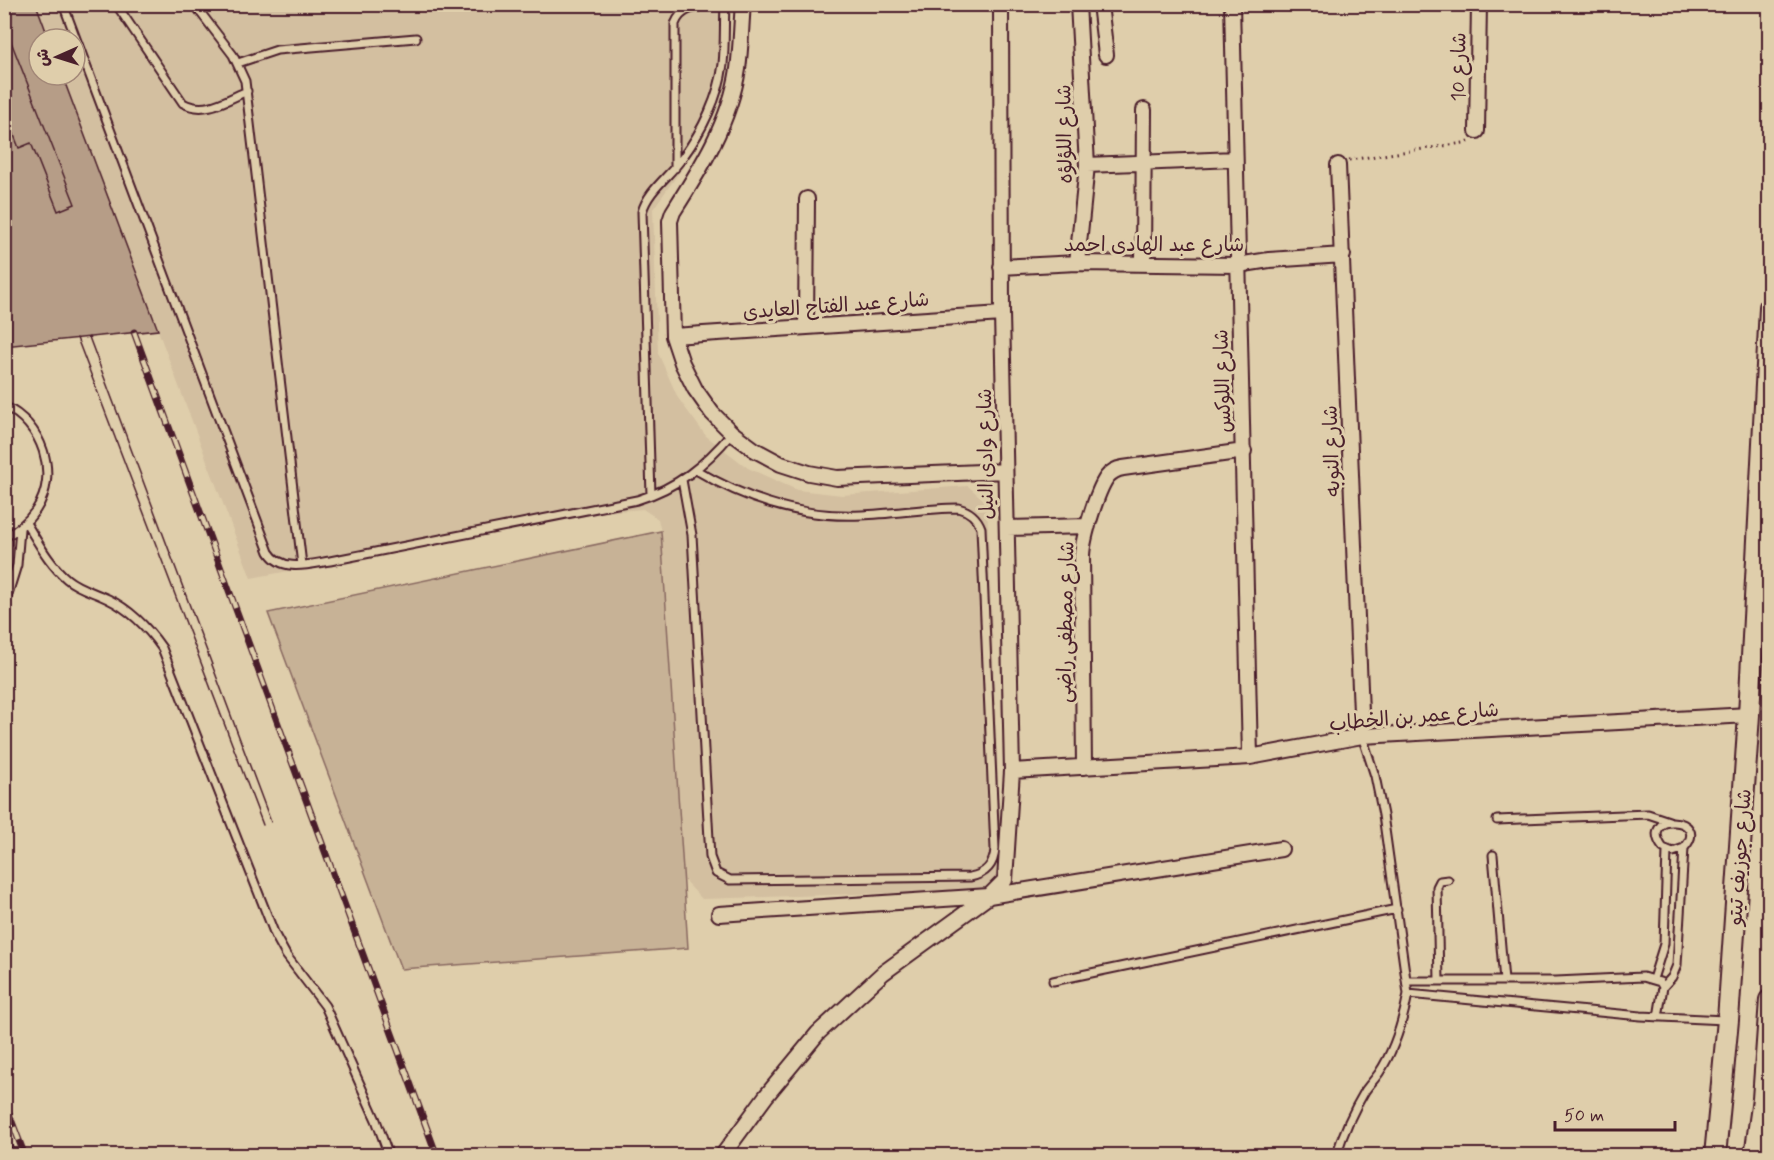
<svg xmlns="http://www.w3.org/2000/svg" width="1774" height="1160" viewBox="0 0 1774 1160" font-family="Mynerve,'Playpen Sans Arabic',sans-serif">
<style>
.built{fill:#d3bfa0}
.green{fill:#c7b296;stroke:#886860;stroke-width:1.5}
.building{fill:#b69d87;stroke:#4a1f2b;stroke-width:1.5}
.lines{fill:none;stroke-linecap:round;stroke-linejoin:round}
.service-casing{stroke:#4a1f2b;stroke-width:11}
.minor-casing{stroke:#4a1f2b;stroke-width:18}
.secondary-casing{stroke:#4a1f2b;stroke-width:24}
.path{stroke:#4a1f2b;stroke-width:3;stroke-dasharray:1.5 4.5;stroke-linecap:butt}
.service{stroke:#dfceab;stroke-width:7}
.minor{stroke:#dfceab;stroke-width:14}
.secondary{stroke:#dfceab;stroke-width:20}
.tram{stroke:#4a1f2b;stroke-width:1.5}
.rail-casing{stroke:#4a1f2b;stroke-width:7}
.rail{stroke:#dfceab;stroke-width:4.5;stroke-dasharray:14;stroke-linecap:butt}
.labels{text-anchor:middle;stroke-width:6;stroke-linejoin:round;paint-order:stroke}
.street-label{font-size:20px;fill:#4a1f2b;stroke:#dfceab}
</style>
<rect width="100%" height="100%" fill="#dfceab"/>
<filter id="ink" filterUnits="userSpaceOnUse"><feTurbulence type="fractalNoise" baseFrequency=".0167" numOctaves="2"/><feDisplacementMap in="SourceGraphic" scale="12" xChannelSelector="R" yChannelSelector="G"/><feConvolveMatrix kernelMatrix="1 2 1 2 8 2 1 2 1" color-interpolation-filters="sRGB"/></filter>
<g filter="url(#ink)">
<path class="built" d="M36,5h690l-1,55 -10,50 -21,42 -41,57 5,144 20,45 28,38 42,32 49,22 45,5 126,-9 19,17 15,376 -13,11 -287,9 -19,-20 -22,-347 -3,-13 -15,-10 -36,3 -356,66 -189,-503h13v-36h-26z"/>
<path class="green" d="M661,531l27,417 -287,21 -133,-356z"/>
<path class="building" d="M4,4h32l13,35h-10v36h23l96,255 -154,16z
M4,24l71,180 -17,7 -27,-68 -12,5 -15,-39z"/>
<g class="lines">
<defs>
<path id="service" d="M63,4l206,548c13,21 41,12 61,9l307,-61c40,-12 68,-35 95,-67
M116,4l67,99c22,12 43,-3 64,-12
M194,4l39,51 12,26 57,484
M238,63l39,-13 139,-12
M675,168v-144c7,-19 27,-17 45,-20
M4,406c38,17 56,68 32,104 -9,13 -19,20 -32,28
M682,480l10,55 18,322 6,16 14,7 240,-3c16,-3 24,-12 25,-28l-14,-321c-4,-11 -11,-17 -23,-20 -32,0 -64,6 -96,7 -60,3 -114,-14 -166,-45
M651,495l-9,-283c6,-22 28,-36 41,-55 19,-26 36,-60 40,-93 2,-19 1,-40 2,-60
M26,523c12,19 23,41 41,56 12,10 27,13 41,20 23,11 40,29 54,49l113,287 11,20 39,51 51,114 13,36
M4,607l13,-42 3,-36
M1497,820l151,-6 21,7
M1493,855l11,126
M1653,979l11,-35 3,-93
M1053,981l344,-72
M1407,981h149l87,-4 17,5 3,5 -5,30
M1439,981l-2,-94 3,-6 8,-1
M1663,987l9,-10 5,-12 7,-117c29,-32 -48,-37 -21,0l10,4 11,-4
M1408,994l233,22 84,4
M1336,1156c7,-23 17,-45 29,-65 4,-6 10,-12 14,-18 16,-24 24,-52 29,-79l-25,-179 -8,-39 -13,-40"/>
<path id="minor" d="M743,4c-2,22 -2,44 -5,65 -8,53 -37,99 -65,143l-3,9 3,115 9,27 13,26 17,24 20,20 23,17 26,14 28,9 28,5 168,-7
M1100,4l6,51
M1232,4l18,753
M1477,131l2,-127
M1087,165l148,-6
M1338,165l24,571
M1077,263l10,-98 -9,-161
M1143,264l1,-154
M1001,267l76,-4 161,2 31,-5 74,-5
M806,326l1,-127
M673,336l329,-22
M1007,528l81,-2
M1084,767l-2,-212c1,-18 15,-64 25,-78 4,-5 10,-8 16,-9l121,-17
M1012,771l238,-14 112,-21 387,-21
M719,914l270,-18 16,-16 7,-109 -10,-457 -1,-310
M722,1156l44,-60 52,-63 65,-60 106,-77 292,-47"/>
<path id="secondary" d="M1715,1156l13,-136 21,-305 21,-408
M1755,1156l8,-57 7,-99"/>
</defs>
<use href="#service" class="service-casing"/>
<use href="#minor" class="minor-casing"/>
<use href="#secondary" class="secondary-casing"/>
<path class="path" d="M1349,160l121,-18"/>
<use href="#service" class="service"/>
<use href="#minor" class="minor"/>
<use href="#secondary" class="secondary"/>
<path class="tram" d="M89,337l182,485
M77,338l186,487"/>
<defs>
<path id="rail" d="M134,332l303,824
M4,1101l21,55
M4,1134l9,22"/>
</defs>
<use href="#rail" class="rail-casing"/>
<use href="#rail" class="rail"/>
</g>
</g>
<g class="labels">
<g class="street-label">
<text transform="translate(1458 67) rotate(-89)" y="7">شارع 10</text>
<text transform="translate(1064 134) rotate(-91)" y="7">شارع اللؤلؤه</text>
<text x="1154" y="251">شارع عبد الهادى احمد</text>
<text transform="translate(836 305) rotate(-4)" y="7">شارع عبد الفتاح العايدى</text>
<text transform="translate(1222 381) rotate(-92)" y="7">شارع اللوكس</text>
<text transform="translate(1331 451) rotate(-92)" y="7">شارع النوبه</text>
<text transform="translate(985 454) rotate(-91)" y="7">شارع وادى النيل</text>
<text transform="translate(1065 622) rotate(-89)" y="7">شارع مصطفى راضى</text>
<text transform="translate(1414 716) rotate(-5)" y="7">شارع عمر بن الخطاب</text>
<text transform="translate(1739 857) rotate(-86)" y="7">شارع جوزيف تيتو</text>
</g>
</g>
<rect width="1774" height="1160" fill="none" stroke="#dfceab" stroke-width="24"/>
<rect x="12" y="12" width="1750" height="1136" fill="none" stroke="#4a1f2b" stroke-width="2" filter="url(#ink)"/>
<g transform="translate(57 57) rotate(267)"><circle r="28" fill="#dfceab" stroke="#a38878" stroke-width="1.5"/>
<path d="M0-4.5L10 22L0 15L-10 22Z" fill="#4a1f2b"/>
<text y="-9" font-size="16" font-weight="bold" text-anchor="middle" fill="#4a1f2b">ش</text>
</g>
<path d="M1555 1121v9h120v-9" fill="none" stroke="#4a1f2b" stroke-width="3"/>
<text x="1564" y="1121" font-size="18" fill="#4a1f2b" stroke="#dfceab" stroke-width="4.5" paint-order="stroke">50 m</text>
</svg>
